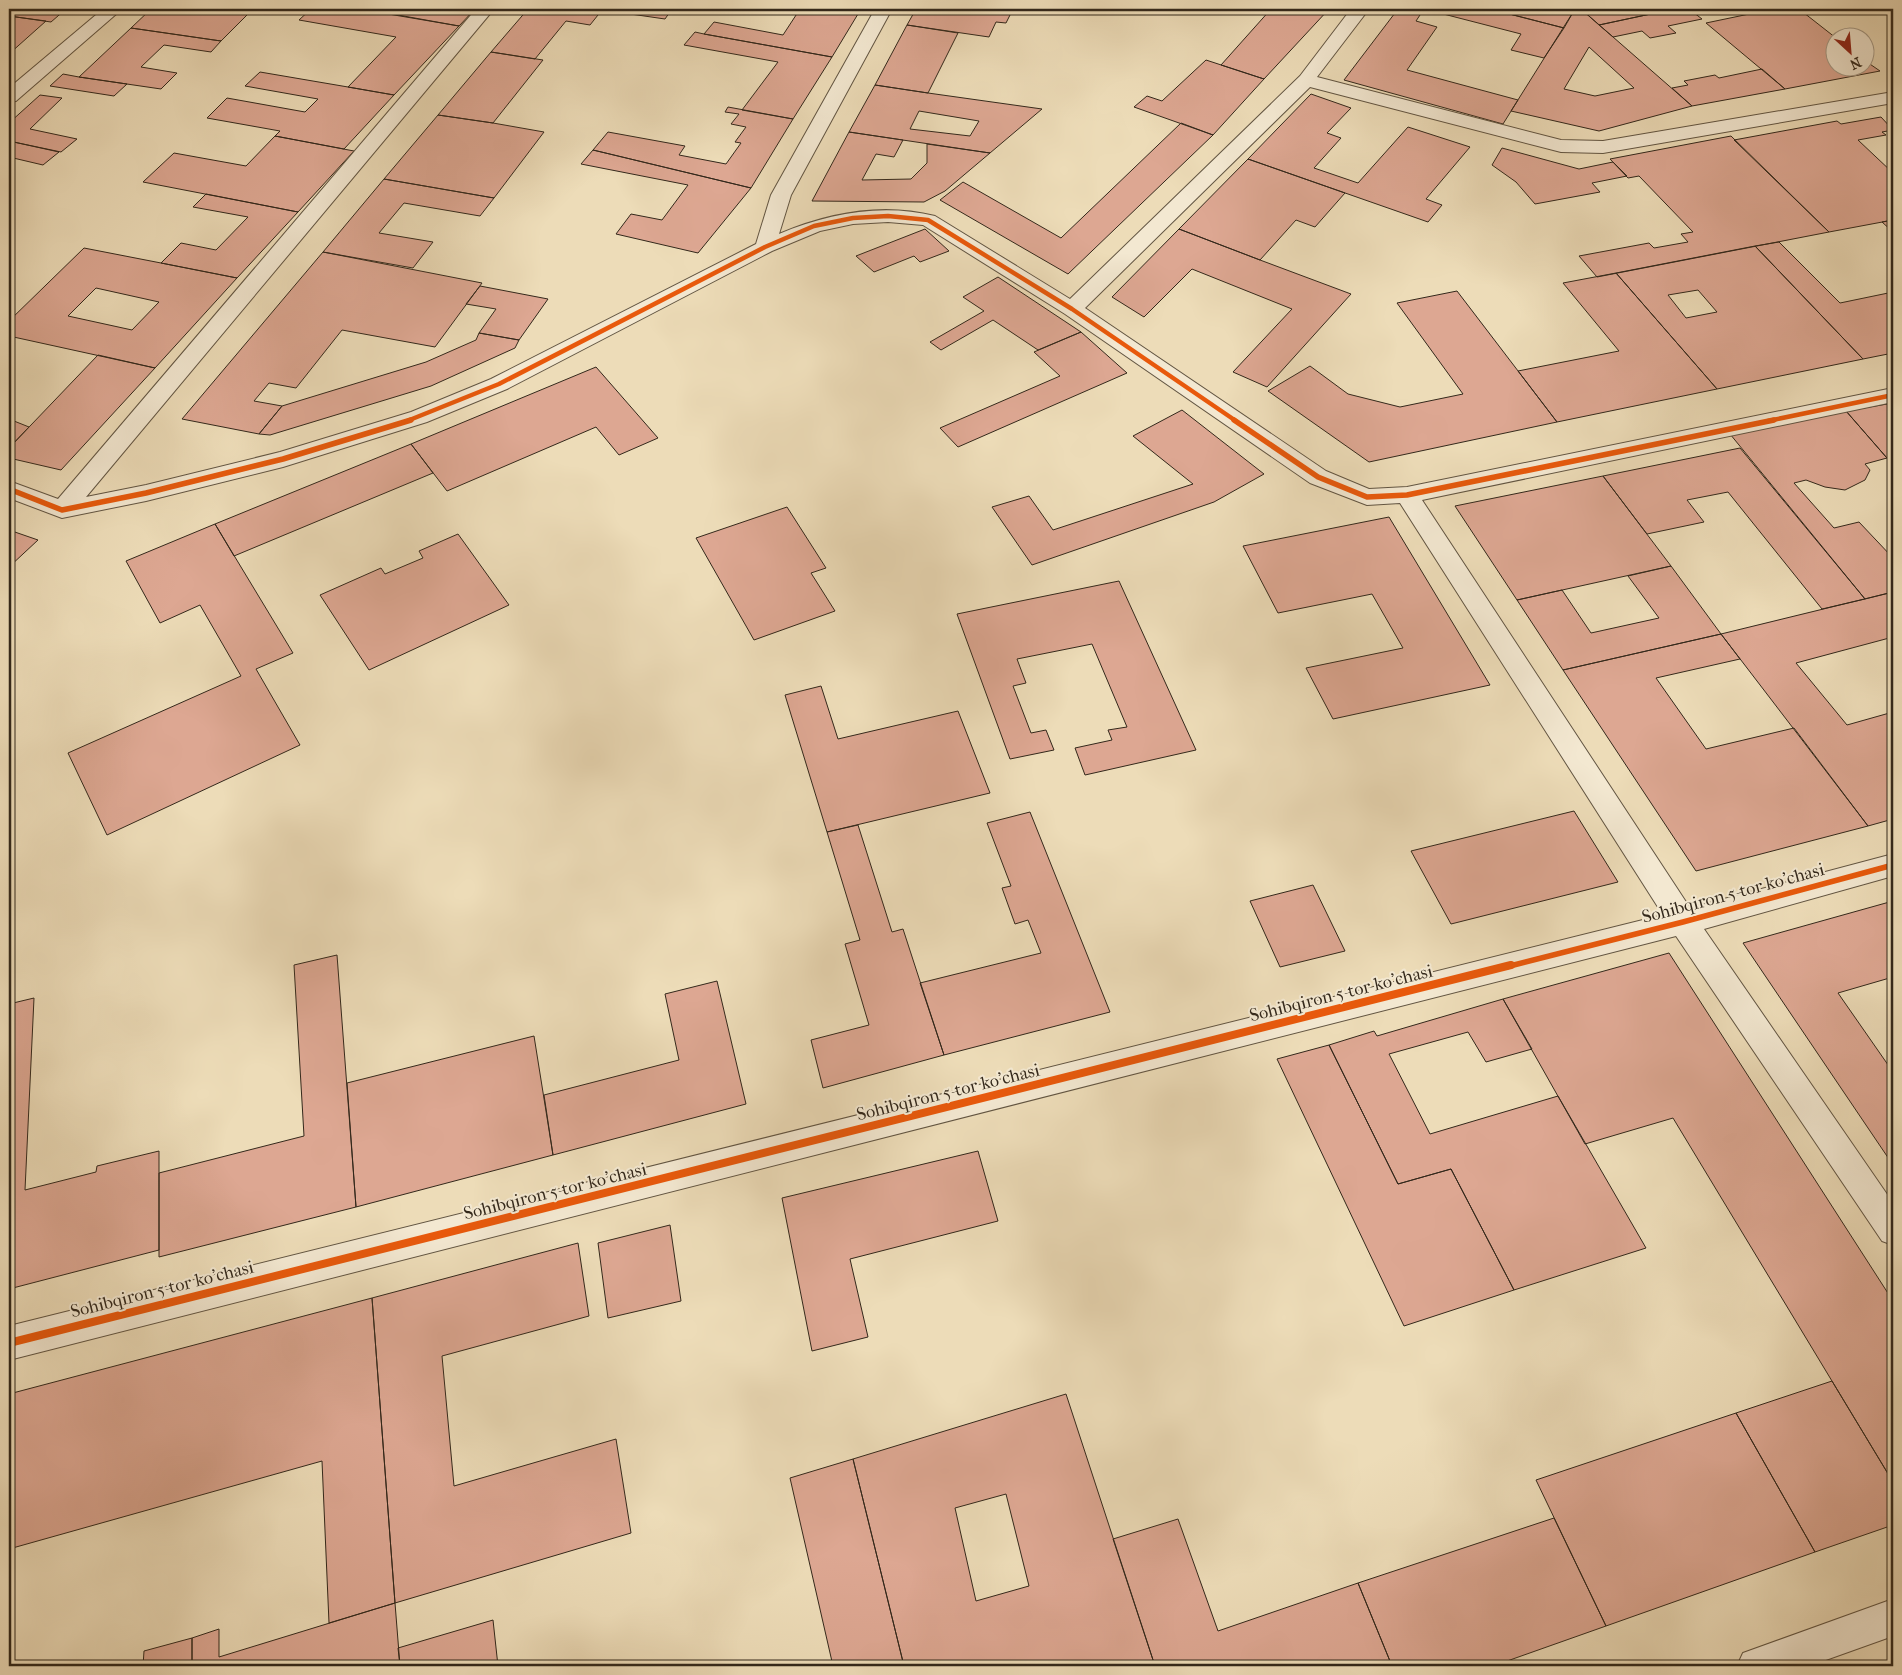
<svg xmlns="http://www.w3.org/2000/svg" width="1902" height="1675" viewBox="0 0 1902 1675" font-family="'IM FELL French Canon',serif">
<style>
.building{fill:#dda792;stroke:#33281b;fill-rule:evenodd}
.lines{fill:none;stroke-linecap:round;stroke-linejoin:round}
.minor-casing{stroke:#625542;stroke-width:2}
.minor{fill:#f3e8d1;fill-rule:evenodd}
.cycleway-far2-casing{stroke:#f3e8d1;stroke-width:7}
.cycleway-far1-casing{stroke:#f3e8d1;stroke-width:9}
.cycleway-casing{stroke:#f3e8d1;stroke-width:11}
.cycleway-far2{stroke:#e8590c;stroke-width:4.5}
.cycleway-far1{stroke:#e8590c;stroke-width:5.5}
.cycleway{stroke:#e8590c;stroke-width:8}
.labels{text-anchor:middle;stroke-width:4;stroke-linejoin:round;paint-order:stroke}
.street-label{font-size:18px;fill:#33281b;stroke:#f3e8d1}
</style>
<rect width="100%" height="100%" fill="#eddcb8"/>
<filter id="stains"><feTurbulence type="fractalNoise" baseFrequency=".004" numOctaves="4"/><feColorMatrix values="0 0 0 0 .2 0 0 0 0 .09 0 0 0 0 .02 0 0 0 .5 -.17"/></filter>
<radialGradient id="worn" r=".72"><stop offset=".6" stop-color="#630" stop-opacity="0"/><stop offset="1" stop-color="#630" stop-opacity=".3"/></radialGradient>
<path class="building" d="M9,9h57l-15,13 -42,-6z
M151,9h77l21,4 -28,28 -90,-13z
M311,9h48l100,17 -65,69 -46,-8 48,-50 -97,-17z
M405,9h70l-16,17 -61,-11z
M528,9h68l6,1 -12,15 -24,-4 -31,38 -44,-7z
M596,9h76l-7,10z
M800,9h61l-29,48 -128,-23 10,-12 69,13z
M916,9h97l-7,14 -10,-1 -7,15 -82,-12z
M1271,9h58l-65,70 -43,-14z
M1398,9h92l74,19 -20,30 -33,-8 10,-16 -97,-25 -8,12 21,6 -30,43 111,30 -15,24 -159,-44z
M1490,9h85l-11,19z
M1575,9h6l111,97 -93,25 -88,-20zM1589,47l45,41 -39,8 -31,-7z
M1581,9h93l-75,16z
M1674,9h15l13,10 -34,7 8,7 -26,5 -8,-7 -29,6 -14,-12z
M1748,9h51l37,29 -2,30h30v-8l16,11 -95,18 -79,-66 48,-10z
M9,16l37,5 -37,33z
M907,25l51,8 -30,60 -53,-8z
M131,28l90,13 -10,11 -47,-7 -23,22 36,6 -16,16 -82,-12z
M695,32l9,2 128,23 -39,62 -51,-9 36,-48 -94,-17z
M491,52l52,8 -50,63 -55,-8z
M1206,60l58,19 -51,56 -79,-28 13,-11 15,5z
M1762,69l23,20 -93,17 -20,-18 16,-3 -4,-4 31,-6 4,3z
M260,72l88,15 46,8 -50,54 -69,-13 5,-5 -73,-13 20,-20 78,14 13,-13 -73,-13z
M63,74l16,3 48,7 -13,12 -64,-10z
M875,85l53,8 114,16 -52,44 -141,-21zM919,111l60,10 -9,15 -60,-7z
M1311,94l40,14 -24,25 14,5 -27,30 44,15 50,-56 62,20 -44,52 16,6 -14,17 -180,-63z
M40,95l22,3 -32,31 47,10 -16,13 -52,-11v-18z
M728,107l65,12 -42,69 -158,-38 15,-18 77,14 -6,9 47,9 15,-21 -6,-1 11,-15 -15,-3 8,-10 -14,-2z
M438,115l55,8 51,9 -50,66 -110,-19z
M1881,117l12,13 -11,2 4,3 -28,5 35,33v47l-64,12 -95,-92 103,-19 4,3z
M1181,123l32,12 -145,139 -128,-74 23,-18 98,56z
M849,132l54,8 -9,17 -18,-3 -14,26 49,-1 16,-16v-19l63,9 -45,38 -21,11 -112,-1z
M275,136l79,15 -56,61 -155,-30 31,-29 72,13z
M1731,136l98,96 -232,45 -18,-21 70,-13 5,5 34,-6 -7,-8 12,-2 -54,-56 -11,2 -18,-19z
M9,141l50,11 -16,13 -34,-8z
M1502,148l77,21 34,-7 14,14 -35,7 8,9 -65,12 -19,-22 -24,-17z
M593,150l158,38 -53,65 -82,-19 15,-20 31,6 26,-35 -107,-21z
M1248,159l97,34 -30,34 -19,-7 -36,40 -81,-31z
M384,179l110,19 -14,18 -76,-13 -25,30 54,9 -20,26 -90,-16z
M206,194l92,18 -61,66 -76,-15 20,-20 35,7 32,-33 -55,-10z
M1893,220v12l-11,-10z
M925,229l24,22 -29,11 -6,-6 -40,16 -18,-16z
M1179,229l81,31 91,34 -84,93 -34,-15 59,-63 -100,-40 -48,48 -32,-20z
M1779,242l61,61 53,-11v61l-30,6 -108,-113z
M1755,246l108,113 -146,30 -101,-116zM1698,290l19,22 -31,6 -18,-23z
M84,248l77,15 76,15 -82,90 -146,-32v-15zM96,288l63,14 -27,28 -64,-14z
M323,252l159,31 -47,64 -93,-17 -46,58 -27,-5 -15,18 28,5 -23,28 -77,-15z
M1616,273l101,116 -160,33 -39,-51 101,-20 -56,-68z
M998,277l83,55 -43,18 -45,-30 -52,30 -11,-8 54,-31 -21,-14z
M480,286l68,13 -29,41 -40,-7 17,-24 -30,-5z
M1457,291l100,131 -188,40 -101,-71 42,-25 38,28 52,13 63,-13 -66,-91z
M1081,332l46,41 -169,74 -18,-19 120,-52 -26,-24z
M479,333l40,7 -4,8 -84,38 -161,49 -11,-1 23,-28 144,-44 50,-22z
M98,355l57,13 -94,102 -52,-12v-10z
M596,367l62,71 -39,17 -23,-28 -149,64 -36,-47z
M1893,403v62l-47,-54z
M1182,410l82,64 -50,28 -182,63 -40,-58 37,-11 24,34 140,-46 -60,-48z
M1846,411l41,47 -22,6 5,6 -5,10 -20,10 -20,-3 -19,-7 -12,3 40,45 25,-6 34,36v34l-28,7 -135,-165z
M9,419l20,8 -20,21z
M411,444l22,29 -199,83 -19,-32z
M1740,448l125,151 -43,10 -94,-117 -41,8 17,22 -57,12 -44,-58z
M1603,476l68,90 -154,34 -62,-94z
M787,507l39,61 -15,5 24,38 -81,29 -58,-102z
M1389,517l101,168 -157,34 -27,-51 97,-20 -31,-54 -94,19 -35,-67z
M215,524l78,129 -37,16 44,76 -193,90 -39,-82 173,-77 -41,-71 -40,18 -34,-62z
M9,530l29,10 -29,27z
M458,534l51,71 -140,65 -49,-75 61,-27 4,6 38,-16 -4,-7z
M1671,566l50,68 -158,36 -46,-70 45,-10 29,43 68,-15 -31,-42z
M1119,581l77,169 -111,25 -10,-27 37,-8 -4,-10 19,-3 -35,-83 -75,15 9,24 -13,3 18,47 15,-3 8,20 -44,9 -53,-145z
M1893,592v45l-97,26 51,62 46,-13v107l-25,7 -147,-192z
M1721,634l19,25 -84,19 50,71 88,-21 74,98 -172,45 -133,-201z
M821,686l17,53 120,-28 32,82 -163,39 -42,-137z
M1574,811l44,71 -167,42 -40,-73z
M1030,812l80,200 -166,43 -24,-72 121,-30 -13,-33 -13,4 -13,-36 9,-2 -24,-63z
M858,825l34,107 11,-3 41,126 -121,33 -12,-48 58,-15 -24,-81 15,-4 -33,-108z
M1313,885l32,66 -65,16 -30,-66z
M1893,901v76l-55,16 55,79v93l-150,-222z
M1669,953l224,348v181l-220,-364 -88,26 -82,-145z
M337,955l19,252 -197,50v-84l145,-37 -10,-171z
M717,981l29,123 -193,51 -9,-60 135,-35 -14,-66z
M34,998l-9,192 71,-18 1,-6 62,-15v99l-150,39v-285z
M1503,999l29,50 -46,13 -18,-30 -79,22 41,80 128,-38 88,152 -132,42 -63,-121 -53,15 -69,-139 45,-14 3,5z
M534,1036l19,119 -197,52 -9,-124z
M1329,1045l69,139 53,-15 63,121 -110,36 -127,-267z
M978,1151l20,70 -148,38 18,78 -56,14 -30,-153z
M670,1225l11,76 -73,17 -10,-75z
M578,1243l11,73 -147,40 12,130 162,-47 15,94 -236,70 -23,-305z
M372,1298l23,305 -66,20 -7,-162 -313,88v-155z
M1832,1381l61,101v43l-78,27 -79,-139z
M1066,1394l89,272h-251l-51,-207zM1006,1494l23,92 -53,15 -21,-93z
M1736,1413l79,139 -209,74 -70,-146z
M853,1459l51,207h-71l-43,-188z
M1554,1518l52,108 -113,40h-101l-34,-83z
M1178,1519l40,112 140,-48 34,83h-237l-42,-127z
M395,1603l5,63h-208v-28l27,-9v28z
M493,1620l5,46h-98l-2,-18z
M192,1638v28h-49l1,-15z"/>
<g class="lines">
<defs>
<path id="minor" d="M103,9h19l-106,92 -7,1v-14z
M476,9h18l-408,488 60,-12 134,-33 131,-40 80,-33 265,-135 15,-49 104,-186h17l-101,186 -12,39c49,-21 104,-31 156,-18l135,83 230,-223 51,-67h18l-52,68 244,63 42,1 290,-49v11l-290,50 -42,-1 -251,-65 -225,221 241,163 43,18 38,-2 486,-99v14l-471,98 268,408 203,-54v22l-189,53 189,274v42l-11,-4 -206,-305 -1667,424v-34l1654,-411 -263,-412 -33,2 -57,-22 -245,-169 -142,-89 -35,-3 -35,2 -33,7 -48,20 -265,138 -80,33 -144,45 -137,34 -84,17 -53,-20v-17l49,18z
M1893,1599v37l-84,30h-72l6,-13z"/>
</defs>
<use href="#minor" class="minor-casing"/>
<use href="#minor" class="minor"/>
<defs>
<path id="cycleway-far2" d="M407,421l92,-37 266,-137 49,-21 39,-8 35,-2 40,4 144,89 164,112
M1768,421l125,-26"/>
<path id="cycleway-far1" d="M1234,420l84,57 49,20 40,-2 367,-75
M9,489l53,21 84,-17 137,-34 128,-39
M1506,967l177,-45 210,-57"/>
<path id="cycleway" d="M9,1343l1502,-378"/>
</defs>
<use href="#cycleway-far2" class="cycleway-far2-casing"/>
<use href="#cycleway-far1" class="cycleway-far1-casing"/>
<use href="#cycleway" class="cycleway-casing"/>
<use href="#cycleway-far2" class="cycleway-far2"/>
<use href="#cycleway-far1" class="cycleway-far1"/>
<use href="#cycleway" class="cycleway"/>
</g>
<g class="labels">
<g class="street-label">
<text transform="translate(1733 893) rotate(-15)" y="6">Sohibqiron 5-tor ko'chasi</text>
<text transform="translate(1341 993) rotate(-14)" y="6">Sohibqiron 5-tor ko'chasi</text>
<text transform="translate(948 1092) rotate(-14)" y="6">Sohibqiron 5-tor ko'chasi</text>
<text transform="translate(555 1191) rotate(-14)" y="6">Sohibqiron 5-tor ko'chasi</text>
<text transform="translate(162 1289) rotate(-14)" y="6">Sohibqiron 5-tor ko'chasi</text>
</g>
</g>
<rect width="1902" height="1675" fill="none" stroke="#eddcb8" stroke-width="30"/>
<rect x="10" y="10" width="1882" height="1655" fill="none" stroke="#33281b" stroke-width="2.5"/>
<rect x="15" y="15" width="1872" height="1645" fill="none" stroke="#33281b"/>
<g transform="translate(1850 52) rotate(154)"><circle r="24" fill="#f3e8d1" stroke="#a69b88"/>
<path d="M0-4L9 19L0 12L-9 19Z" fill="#8f2418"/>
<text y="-8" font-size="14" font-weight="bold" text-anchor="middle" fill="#33281b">N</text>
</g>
<rect width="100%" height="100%" filter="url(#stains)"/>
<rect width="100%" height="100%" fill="url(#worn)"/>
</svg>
